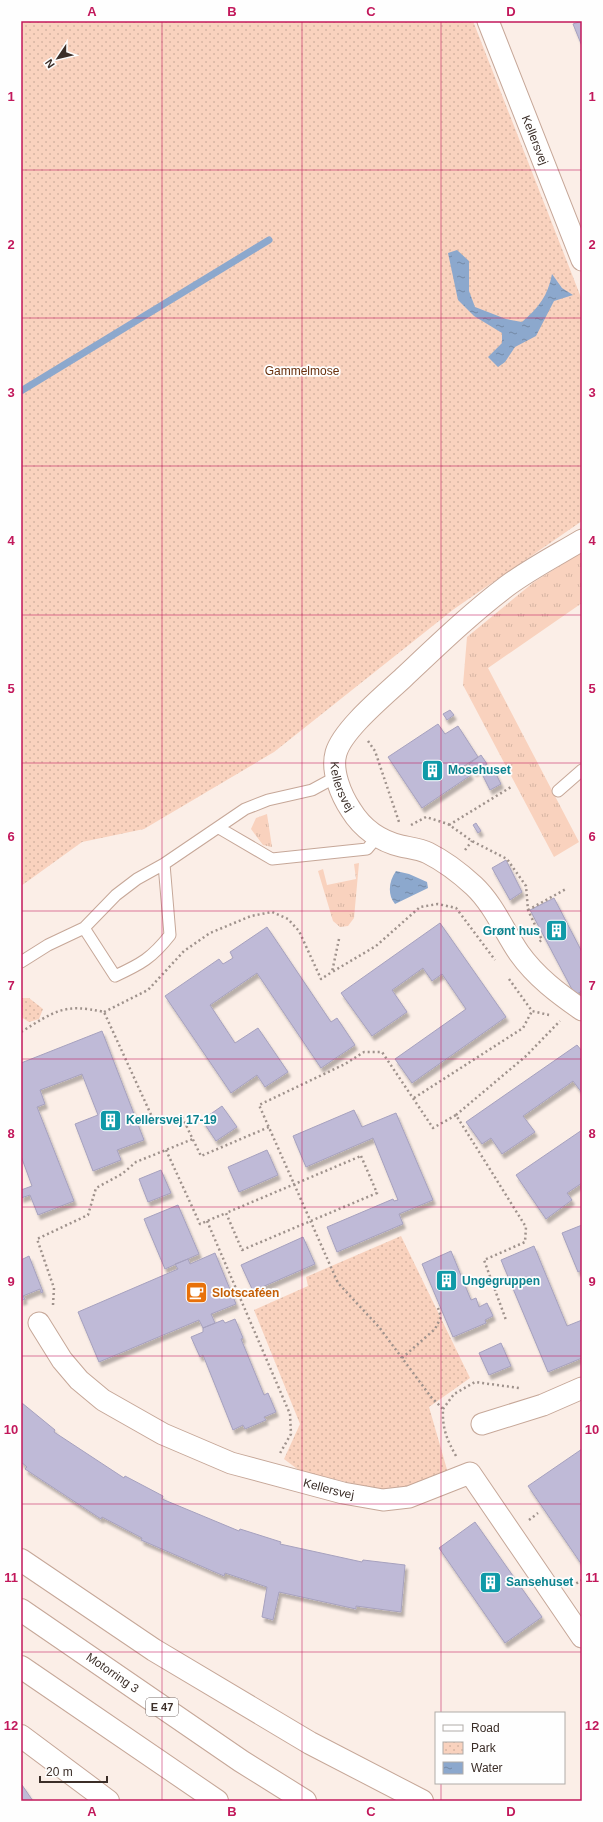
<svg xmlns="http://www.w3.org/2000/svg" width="603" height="1822" viewBox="0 0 603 1822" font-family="Arial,sans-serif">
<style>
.grass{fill:url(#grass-tufts)}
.park{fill:url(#park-dots)}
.water{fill:url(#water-ripples)}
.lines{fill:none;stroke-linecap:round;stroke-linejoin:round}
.stream{stroke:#8ca8cd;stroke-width:7}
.building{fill:#bfbad7;stroke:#a6a1be;filter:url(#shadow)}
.lane-casing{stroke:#c6a798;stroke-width:13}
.street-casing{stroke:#c6a798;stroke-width:23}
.highway-casing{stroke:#c6a798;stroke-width:24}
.path{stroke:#9f928c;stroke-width:2.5;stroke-dasharray:2 3;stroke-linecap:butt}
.lane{stroke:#fff;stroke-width:11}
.street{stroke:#fff;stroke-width:21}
.highway{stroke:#fff;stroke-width:22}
.grid{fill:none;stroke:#c2185b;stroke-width:1;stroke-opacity:0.55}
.labels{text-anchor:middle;stroke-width:3.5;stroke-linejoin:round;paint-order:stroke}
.shield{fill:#fefefe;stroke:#766c68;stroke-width:1}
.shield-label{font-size:11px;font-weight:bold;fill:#3b2e28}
.street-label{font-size:12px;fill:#3b2e28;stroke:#fefefe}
.park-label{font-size:12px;fill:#69310e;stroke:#fefefe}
.culture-label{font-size:12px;font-weight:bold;fill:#0d838f;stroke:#fefefe;text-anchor:start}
.food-label{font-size:12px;font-weight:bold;fill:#c56008;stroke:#fefefe;text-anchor:start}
.neatline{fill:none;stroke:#c2185b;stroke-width:1.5}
.grid-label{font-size:13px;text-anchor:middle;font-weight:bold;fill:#c2185b}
</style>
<defs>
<pattern id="grass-tufts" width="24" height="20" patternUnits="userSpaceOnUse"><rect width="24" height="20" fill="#f9d2be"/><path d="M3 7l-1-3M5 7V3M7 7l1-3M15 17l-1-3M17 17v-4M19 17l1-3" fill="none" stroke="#d6b5a3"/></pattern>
<pattern id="park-dots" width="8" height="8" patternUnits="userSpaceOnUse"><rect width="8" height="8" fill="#f9d2be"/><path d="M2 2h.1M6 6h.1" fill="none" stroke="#d6b5a3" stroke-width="1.8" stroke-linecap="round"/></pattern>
<pattern id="water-ripples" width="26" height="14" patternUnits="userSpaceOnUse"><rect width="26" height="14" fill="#8ca8cd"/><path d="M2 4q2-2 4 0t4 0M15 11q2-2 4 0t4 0" fill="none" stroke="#7489a6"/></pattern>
<filter id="shadow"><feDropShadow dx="2.5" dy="4.5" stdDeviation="1" flood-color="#0004"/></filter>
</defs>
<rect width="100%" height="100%" fill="#fbeee7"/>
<path class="grass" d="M582,552v51l-94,65 91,174 -25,15 -91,-172 4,-48 67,-55z
M267,814l5,33 -9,-2 -12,-16 5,-11z
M359,863l-5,55 -6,8 -8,1 -7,-6 -15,-50 5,-2 4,16 29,-6 -2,-15z"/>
<path class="park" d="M21,21h452l109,279v221l-128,88 -180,143 -130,77 -62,13 -61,44z
M21,998h8l14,11 -4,10 -10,3 -8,-5z
M401,1236l69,142 -41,29 19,66 -59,19 -89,-21 -16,-12 16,-35 -46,-114 54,-24 -2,-9z"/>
<path class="water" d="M457,250l12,11v30l6,16 31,12 16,3c16,-14 26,-26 30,-48l10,14 11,7 -19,6 -18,35 -21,11 -10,15 -7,5 -10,-10 14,-14v-10l-28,-17 -16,-16 -10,-47z
M396,871l13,3 18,8 1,6 -33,16c-8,-10 -6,-23 1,-33z"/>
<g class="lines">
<path class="stream" d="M21,391l248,-151"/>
</g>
<path class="building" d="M582,21v25l-9,-22z
M450,710l4,5 -7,5 -4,-6z
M438,724l7,10 13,-8 20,31 -14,9 7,9 -49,33 -34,-51z
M481,755l6,9 -13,8 -5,-8z
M492,766l9,18 -11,6 -9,-18z
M476,823l5,8 -3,2 -5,-8z
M506,860l16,32 -12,8 -18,-32z
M554,898l28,54v39l-7,4 -45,-85z
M440,923l66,94 -94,66 -17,-24 71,-50 -24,-35 -10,7 -9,-13 -31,22 15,22 -35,24 -31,-43z
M267,927l64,95 6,-4 18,27 -34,23 -64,-95 -47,32 25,38 23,-15 30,44 -23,15 -8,-12 -26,18 -66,-97 54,-37 4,5 10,-6 -3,-6z
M102,1031l42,109 -27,10 4,10 -28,11 -18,-47 23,-9 -16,-41 -42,16 5,14 -8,3 37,94 -36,14 -8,-20 -9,3v-8l11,-4 -11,-30v-93z
M577,1045l5,6v42l-9,-12 -50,35 12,16 -33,22 -11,-16 -9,6 -16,-22z
M222,1106l15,21 -21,14 -14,-21z
M354,1110l8,17 34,-14 37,87 -34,14 4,10 -66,28 -10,-25 66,-28 1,2 4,-1 -25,-62 -67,29 -13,-31z
M582,1130v53l-15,10 5,7 -26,19 -30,-44z
M267,1150l11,25 -39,17 -11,-25z
M161,1170l10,23 -23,9 -9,-23z
M178,1205l21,49 -34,15 -21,-50z
M582,1225v45l-4,2 -16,-39z
M303,1237l12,27 -62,27 -12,-26z
M534,1246l33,80 15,-6v38l-34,14 -47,-112z
M451,1251l20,49 5,-2 3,9 8,-4 6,13 -8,4 1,3 -33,14 -31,-73z
M215,1253l21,51 -25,10 4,9 -12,5 -4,-8 -100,42 -21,-50 100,-43 -3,-5 13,-5 2,5z
M29,1256l14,36 -2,1 -1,-4 -17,7 2,3 -4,2v-41z
M235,1319l8,19 -2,1 23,56 4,-2 8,19 -12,5 2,3 -21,9 -2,-4 -10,5 -30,-75 -3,2 -9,-20 12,-5v-4l20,-8 2,3z
M501,1343l10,23 -22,9 -10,-22z
M22,1403l33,27 -1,2 70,46 1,-2 38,20 -1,3 77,32 1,-2 41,13 -1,2 82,18 1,-2 42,5 -4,47 -45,-6v3l-77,-17 -6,28 -11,-3 5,-30 -42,-14 -1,3 -83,-36 1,-2 -40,-21 -1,2 -76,-50 2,-2 -6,-5z
M582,1449v116l-54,-79z
M475,1522l67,95 -37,26 -66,-95z
M22,1785l11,16h-12z"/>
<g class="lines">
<defs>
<path id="lane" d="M558,791l24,-21
M219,828l53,31 95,-10 11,-13
M84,928l31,48c26,-12 37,-18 55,-41l-6,-71
M21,962l27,-17 36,-17 32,-33 21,-16 27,-15 81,-55 23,-9 44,-10 24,-13"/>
<g id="street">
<path id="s1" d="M488,21l94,239"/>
<path id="s2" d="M582,540c-25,15 -52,29 -75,46 -37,28 -70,60 -103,91 -19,18 -61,52 -68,76 -5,18 5,42 15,57 11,18 29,31 50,36 9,2 19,3 27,7 16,8 33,21 46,33 20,19 30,45 45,67 17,24 40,41 63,57"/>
<path id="s3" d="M39,1323l23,37 17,20 24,20 60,34 68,29 112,30 40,7 26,-3 61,-24 112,164"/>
<path d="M482,1424l61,-19 39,-17"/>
</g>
<g id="highway">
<path d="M21,1560l133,90 156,93 112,58"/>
<path id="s4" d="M21,1610l220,151 64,40"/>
<path d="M21,1667l196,134"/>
<path d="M21,1736l87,65"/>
</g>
</defs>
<use href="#lane" class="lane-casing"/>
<use href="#street" class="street-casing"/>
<use href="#highway" class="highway-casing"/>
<path class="path" d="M368,741l7,10 24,71
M411,825l15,-8 22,7 24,17 35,18 19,27 2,24 14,30 -5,3
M449,825l62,-38
M465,850l7,-9
M528,910l38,-21
M339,939l-7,33 44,-26 44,-39 18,-3 18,4 39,52
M509,979l23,32 17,4
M104,1012l44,-22 36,-39 26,-18 41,-17 21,-4 16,7 11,12 22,48 11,-7
M21,1032c34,-21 43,-29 83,-20l49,107 34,7
M414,1098l109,-70 9,-17
M456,1115l70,-59 34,-35
M182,1117l19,39 68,-29
M166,1150l34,74 26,-11
M361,1156l16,37 -135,57 -16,-37z
M207,1221l83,193 1,20 -12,21
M53,1305l1,-17 -17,-49 51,-24 8,-27 26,-14 14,-12 57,-23
M402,1358l33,-29 6,-12 -3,-9
M443,1409l11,-15 21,-12 44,6
M456,1456c-9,-16 -14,-28 -13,-47l-12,-12 -52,-70 -41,-44 -79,-178 86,-41 19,-12h18l51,76 23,-13 70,112 -1,15 -41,18 22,60
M529,1520l9,-7
M572,1586l10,-6"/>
<use href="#lane" class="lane"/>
<use href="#street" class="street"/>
<use href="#highway" class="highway"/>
</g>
<path class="grid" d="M162,21v1780M302,21v1780M441,21v1692M21,170h561M21,318h561M21,466h561M21,615h561M21,763h561M21,911h561M21,1059h561M21,1207h561M21,1356h561M21,1504h561M21,1652h561M441,1783v18"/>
<defs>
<symbol id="building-square" viewBox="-11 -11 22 22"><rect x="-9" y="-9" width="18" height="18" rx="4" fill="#0f9aa8" stroke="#fefefe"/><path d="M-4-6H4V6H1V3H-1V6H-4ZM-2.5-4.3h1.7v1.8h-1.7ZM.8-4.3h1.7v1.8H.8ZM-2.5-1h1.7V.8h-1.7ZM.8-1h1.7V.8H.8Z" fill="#fff"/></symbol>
<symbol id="cafe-square" viewBox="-11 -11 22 22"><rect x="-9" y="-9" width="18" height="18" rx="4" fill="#e8710a" stroke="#fefefe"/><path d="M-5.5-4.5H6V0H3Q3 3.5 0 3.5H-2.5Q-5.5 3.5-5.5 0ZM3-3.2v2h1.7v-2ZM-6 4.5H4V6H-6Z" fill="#fff"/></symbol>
</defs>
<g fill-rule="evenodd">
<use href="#building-square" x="420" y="758" width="25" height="25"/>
<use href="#building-square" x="544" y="918" width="25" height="25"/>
<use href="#building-square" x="98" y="1108" width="25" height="25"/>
<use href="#building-square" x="434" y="1268" width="25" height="25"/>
<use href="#cafe-square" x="184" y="1280" width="25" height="25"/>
<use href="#building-square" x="478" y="1570" width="25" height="25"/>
</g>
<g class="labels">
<rect class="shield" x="146" y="1698" width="32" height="18" rx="3"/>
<g class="shield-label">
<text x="162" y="1711">E 47</text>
</g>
<g class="street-label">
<text dy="4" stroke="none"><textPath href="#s1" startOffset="128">Kellersvej</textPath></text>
<text dy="4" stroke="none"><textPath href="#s2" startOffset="363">Kellersvej</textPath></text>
<text dy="4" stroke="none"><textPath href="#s3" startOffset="345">Kellersvej</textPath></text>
<text dy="4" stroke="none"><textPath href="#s4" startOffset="111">Motorring 3</textPath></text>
</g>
<g class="park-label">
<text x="302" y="375">Gammelmose</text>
</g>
<g class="culture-label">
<text x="448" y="774">Mosehuset</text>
<text x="540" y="935" text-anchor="end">Grønt hus</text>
<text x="126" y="1124">Kellersvej 17-19</text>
<text x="462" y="1285">Ungegruppen</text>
<text x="506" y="1586">Sansehuset</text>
</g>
<g class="food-label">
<text x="212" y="1297">Slotscaféen</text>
</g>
</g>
<rect width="603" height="1822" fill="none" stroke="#fefefe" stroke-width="44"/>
<rect x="435" y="1712" width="130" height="72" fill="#fefefe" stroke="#b0aba8"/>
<rect x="443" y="1725" width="20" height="6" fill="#ffffff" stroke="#b0aba8"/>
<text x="471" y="1732" font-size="12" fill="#3b2e28">Road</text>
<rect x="443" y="1742" width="20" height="12" fill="url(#park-dots)" stroke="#b0aba8"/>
<text x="471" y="1752" font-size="12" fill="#3b2e28">Park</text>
<rect x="443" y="1762" width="20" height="12" fill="url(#water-ripples)" stroke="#b0aba8"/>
<text x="471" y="1772" font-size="12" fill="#3b2e28">Water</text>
<g transform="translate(58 58) rotate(235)" stroke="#fefefe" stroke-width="3" paint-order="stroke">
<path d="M0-3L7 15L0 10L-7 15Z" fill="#3b2e28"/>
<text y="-6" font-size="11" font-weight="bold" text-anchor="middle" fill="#3b2e28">N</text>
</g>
<path d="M40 1776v6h67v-6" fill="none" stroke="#3b2e28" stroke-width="2"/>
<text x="46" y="1776" font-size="12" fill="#3b2e28" stroke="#fefefe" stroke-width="3" paint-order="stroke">20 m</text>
<rect x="22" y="22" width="559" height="1778" class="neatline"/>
<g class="grid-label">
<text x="92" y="16">A</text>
<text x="232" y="16">B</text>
<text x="371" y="16">C</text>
<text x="511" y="16">D</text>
<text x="11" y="101">1</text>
<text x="592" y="101">1</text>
<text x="11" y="249">2</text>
<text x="592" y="249">2</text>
<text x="11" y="397">3</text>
<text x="592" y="397">3</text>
<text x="11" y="545">4</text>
<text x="592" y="545">4</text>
<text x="11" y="693">5</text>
<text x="592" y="693">5</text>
<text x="11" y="841">6</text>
<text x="592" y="841">6</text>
<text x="11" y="990">7</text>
<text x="592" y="990">7</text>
<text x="11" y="1138">8</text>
<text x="592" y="1138">8</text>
<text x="11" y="1286">9</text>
<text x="592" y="1286">9</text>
<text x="11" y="1434">10</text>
<text x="592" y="1434">10</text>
<text x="11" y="1582">11</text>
<text x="592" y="1582">11</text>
<text x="11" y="1730">12</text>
<text x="592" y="1730">12</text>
<text x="92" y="1816">A</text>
<text x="232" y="1816">B</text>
<text x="371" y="1816">C</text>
<text x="511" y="1816">D</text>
</g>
</svg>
